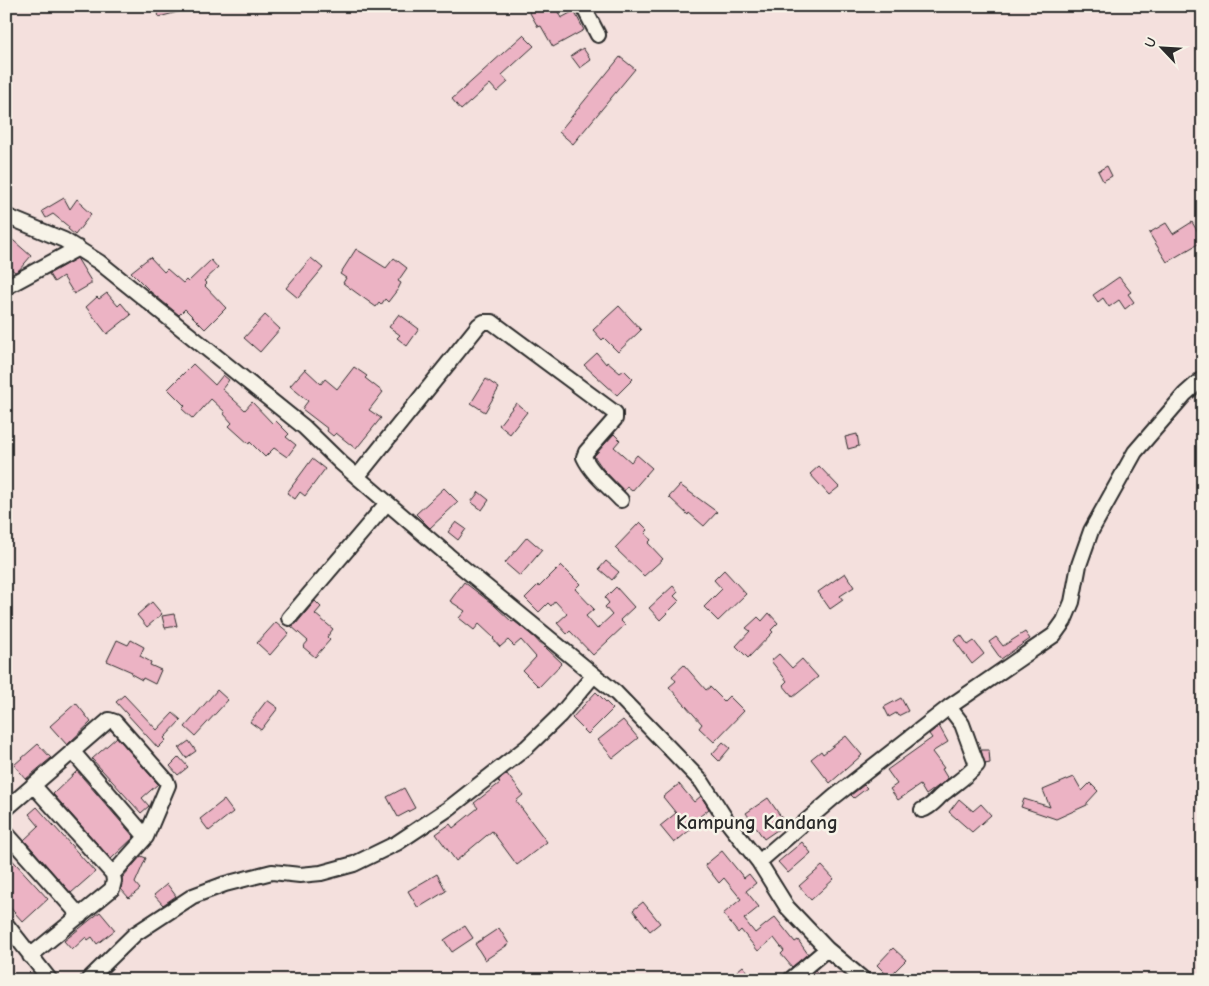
<svg xmlns="http://www.w3.org/2000/svg" width="1209" height="986" viewBox="0 0 1209 986" font-family="'Comic Neue',sans-serif">
<style>
.building{fill:#ecb3c4;stroke:#2b2b2b}
.lines{fill:none;stroke-linecap:round;stroke-linejoin:round}
.minor-casing{stroke:#2b2b2b;stroke-width:18}
.minor{stroke:#f7f3e8;stroke-width:14}
.labels{text-anchor:middle;stroke-width:5;stroke-linejoin:round;paint-order:stroke}
.quarter-label{font-size:20px;font-weight:bold;fill:#2b2b2b;stroke:#f7f3e8}
</style>
<rect width="100%" height="100%" fill="#f4e0dd"/>
<filter id="ink" filterUnits="userSpaceOnUse"><feTurbulence type="fractalNoise" baseFrequency=".02" numOctaves="2"/><feDisplacementMap in="SourceGraphic" scale="10" xChannelSelector="R" yChannelSelector="G"/><feConvolveMatrix kernelMatrix="1 2 1 2 8 2 1 2 1" color-interpolation-filters="sRGB"/></filter>
<g filter="url(#ink)">
<path class="building" d="M156,6h32l1,3 -30,8z
M526,6h29l6,12 13,-7 10,19 -31,17 -12,-21 -3,1z
M523,35l11,11 -32,29 6,7 -11,10 -7,-8 -29,26 -9,-11z
M583,48l8,12 -11,8 -9,-12z
M620,57l15,12 -62,75 -14,-12z
M1107,166l5,10 -9,5 -5,-10z
M64,198l6,11 7,-10 6,5 -1,2 9,8 -16,21 -7,-6 1,-2 -16,-13 -7,4 -4,-7z
M1192,222l11,19 -36,21 -18,-29 17,-10 7,11z
M6,234l25,22 -12,14 -4,2 -9,-7z
M356,249l30,19 8,-10 13,10 -9,13 3,2 -3,6 -10,13 -3,-3 -4,6 -2,-2 -3,4 -33,-24 3,-5 -6,-4z
M150,257l14,15 3,-3 16,14 3,-3 2,2 23,-22 7,8 -14,13 3,3 -2,2 21,22 -21,21 -20,-20 -6,6 -28,-23 -20,-20z
M77,258l14,23v3l-17,10 -11,-18 -9,6 -5,-8z
M311,258l12,10 -25,30 -12,-10z
M1119,277l12,15 -3,2 6,8 -9,7 -6,-9 -10,7 -6,-9 -5,4 -5,-7z
M107,293l11,13 3,-3 10,12 -24,19 -21,-27 11,-10 2,2z
M619,306l22,24 -23,22 -14,-14 -2,2 -9,-10z
M399,314l20,15 -12,17 -10,-8 3,-3 -11,-8z
M265,315l15,14 -20,23 -16,-14z
M597,353l9,11 1,-2 13,11 4,-3 9,9 -16,16 -33,-30z
M193,364l22,21 8,-10 6,5 -7,9 23,21 7,-8 21,22 3,-3 13,13 -3,3 10,8 -9,12 -13,-9 -9,9 -15,-15 -1,2 -20,-18 3,-3 -8,-9 1,-2 -14,-13 -18,20 -11,-10 3,-3 -17,-17z
M354,367l13,9 -2,2 18,14 -14,18 12,8 -25,31 -20,-16 -3,3 -6,-5 1,-2 -26,-20 6,-8 -18,-15 15,-17 16,15 4,-5 12,10z
M486,379l13,9 -14,24 -14,-9z
M516,403l11,9 -17,22 -11,-9z
M614,434l6,6 -6,7 17,15 6,-7 15,13 -20,23 -5,-4 -3,4 -21,-22 -9,-13z
M857,434l2,12 -11,3 -3,-12z
M312,459l13,10 -20,27 -5,-4 -5,7 -8,-6z
M819,466l20,21 -10,8 -19,-21z
M680,485l37,27 -13,14 -15,-13 -1,2 -19,-18z
M444,488l14,14 -28,26 -14,-14z
M479,492l10,8 -7,10 -11,-8z
M456,522l10,7 -8,11 -10,-8z
M640,522l8,8 -3,3 6,7 -3,3 15,16 -19,17 -29,-28z
M527,537l15,13 -22,26 -15,-13z
M606,561l13,11 -7,8 -13,-11z
M561,565l19,19 -5,5 19,20 -8,7 11,13 15,-14 -7,-8 4,-4 -4,-5 11,-11 18,20 -14,13 5,5 -32,30 -23,-24 -3,3 -10,-11 10,-9 -12,-13 -4,5 -3,-3 -9,9 -14,-14 13,-13 1,2z
M724,570l22,24 -28,27 -14,-14 18,-18 -8,-9z
M845,573l9,14 -14,9 3,4 -13,9 -12,-17z
M464,582l30,23 18,17 2,-1 20,16 10,11 1,-1 17,16 -23,24 -16,-16 13,-14 -15,-17 -7,6 -6,-6 -8,7 -7,-8 1,-1 -15,-14 -5,6 -15,-12 6,-7 -15,-10z
M673,586l5,6 -4,4 5,5 -19,19 -11,-12z
M315,601l6,6 -6,7 18,15 -6,8 3,3 -15,17 -12,-10 5,-6 -17,-15 5,-2z
M152,602l10,12 -15,13 -10,-12z
M769,613l9,10 -7,7 2,2 -25,26 -12,-12 14,-15 -4,-3 12,-11 4,4z
M174,614l3,12 -12,2 -3,-12z
M276,622l13,11 -19,22 -13,-12z
M1025,632l5,7 -29,20 -12,-17 7,-5 7,9z
M961,635l7,10 6,-4 10,13 -12,10 -18,-24z
M117,640l11,5 3,-5 13,7 -4,9 11,6 -1,3 11,5 -6,14 -12,-6 -1,2 -11,-6 1,-2 -25,-11z
M779,654l13,14 10,-9 16,18 -25,20 -10,-12 4,-4 -16,-20z
M684,665l22,25 4,-3 14,14 5,-5 15,15 -30,31 -15,-14 3,-4 -33,-37 7,-6 -4,-5z
M217,690l11,10 -33,36 -10,-9z
M596,692l17,17 -25,25 -16,-16z
M124,695l33,35 16,-17 8,7 -17,18 2,2 -8,8 -42,-46z
M901,698l7,13 -10,5 -2,-3 -7,4 -5,-10z
M267,700l11,8 -17,22 -11,-8z
M76,703l15,19 -24,23 -17,-19z
M623,720l15,18 -25,20 -15,-18z
M939,726l9,16 -16,10 12,16 -2,1 6,10 -22,16 -6,-10 -22,15 -8,-11 7,-5 -10,-14 45,-32 -3,-4z
M846,736l16,19 -32,28 -19,-24 10,-8 2,3z
M117,737l41,47 -16,14 7,8 -8,7 -49,-54z
M189,741l7,10 -10,7 -7,-10z
M723,742l7,6 -11,13 -7,-7z
M38,744l13,14 -25,21 -12,-14z
M981,750h8l1,13 -5,1z
M179,757l9,10 -10,8 -8,-9z
M77,771l57,66 -23,22 -58,-65z
M507,774l16,21 -7,6 31,41 -30,23 -25,-34 -36,30 -20,-27 14,-10 3,4 25,-20 -4,-5 26,-20 -2,-2z
M1074,777l8,14 8,-8 8,8 -11,12v2l-31,14 -35,-12 3,-8 26,8 -7,-17z
M679,784l15,18 7,-6 8,13 -10,8 2,4 -27,22 -14,-17 16,-13 -13,-16z
M864,785l3,3 -13,10 -3,-3z
M404,788l11,20 -17,9 -11,-20z
M768,798l18,26 -22,15 -18,-26z
M959,799l14,12 8,-7 10,11 -19,17 -23,-20z
M224,800l9,12 -24,19 -9,-12z
M37,807l58,65 -24,21 -47,-53 15,-14 -10,-12z
M802,842l9,11 -23,20 -10,-11z
M722,851l22,27 5,-4 7,9 -10,8 13,16 -15,12 11,14 20,-16 20,25 3,-2 10,14 -16,13 -11,-13 3,-3 -10,-13 -16,13 -17,-21 -3,3 -15,-19 18,-15 -17,-21 -5,5 -14,-18z
M6,853l42,46 -25,23 -17,-19z
M141,856l5,2 -11,25 5,6 -11,9 -8,-9 1,-11z
M822,866l12,13 -23,21 -12,-14z
M437,874l9,17 -28,17 -10,-17z
M167,884l9,12 -13,9 -9,-10z
M643,902l17,21 -10,8 -17,-21z
M100,912l15,18 -18,14 -5,-7 -4,3 -2,-3 -14,13 -8,-9z
M465,926l8,12 -21,14 -8,-12z
M499,928l10,16 -24,16 -10,-16z
M893,948l13,12 -17,17 -12,-12z
M743,966l12,14h-29z
M815,970l5,6 -4,4h-12z"/>
<g class="lines">
<defs>
<path id="minor" d="M583,6l15,29
M6,216l58,24 35,22 205,165 37,36 115,99 160,131 86,89 27,42 30,38
M6,287l72,-39
M357,477l122,-152 5,-3h8l123,91v6l-29,33 -2,5c8,17 25,30 37,43
M289,618l98,-115
M73,752l73,85
M33,785l80,89
M6,809l103,-89 6,2 51,58 2,5 -22,52 -33,37 1,7 -2,8 -82,67
M922,810c10,-3 15,-12 23,-18 11,-9 21,-15 32,-27l-15,-41 -13,-17
M6,833l74,83
M6,924l44,56
M88,980l47,-46 58,-38 32,-12 47,-12 28,3 21,-2 33,-9 43,-21 51,-34 79,-62 33,-32 34,-40
M790,980l37,-31
M864,980l-37,-31 -40,-42 -28,-45 75,-65 115,-90 105,-72 10,-14 8,-19 7,-37 12,-34 44,-79 50,-58 18,-16"/>
</defs>
<use href="#minor" class="minor-casing"/>
<use href="#minor" class="minor"/>
</g>
</g>
<g class="labels">
<g class="quarter-label">
<text x="757" y="829">Kampung Kandang</text>
</g>
</g>
<rect width="1209" height="986" fill="none" stroke="#f7f3e8" stroke-width="25"/>
<rect x="12" y="12" width="1184" height="961" fill="none" stroke="#2b2b2b" stroke-width="2" filter="url(#ink)"/>
<g transform="translate(1162 48) rotate(295)" stroke="#f7f3e8" stroke-width="4" paint-order="stroke">
<path d="M0-4L9 19L0 12L-9 19Z" fill="#2b2b2b"/>
<text y="-8" font-size="14" font-weight="bold" text-anchor="middle" fill="#2b2b2b">U</text>
</g>
</svg>
